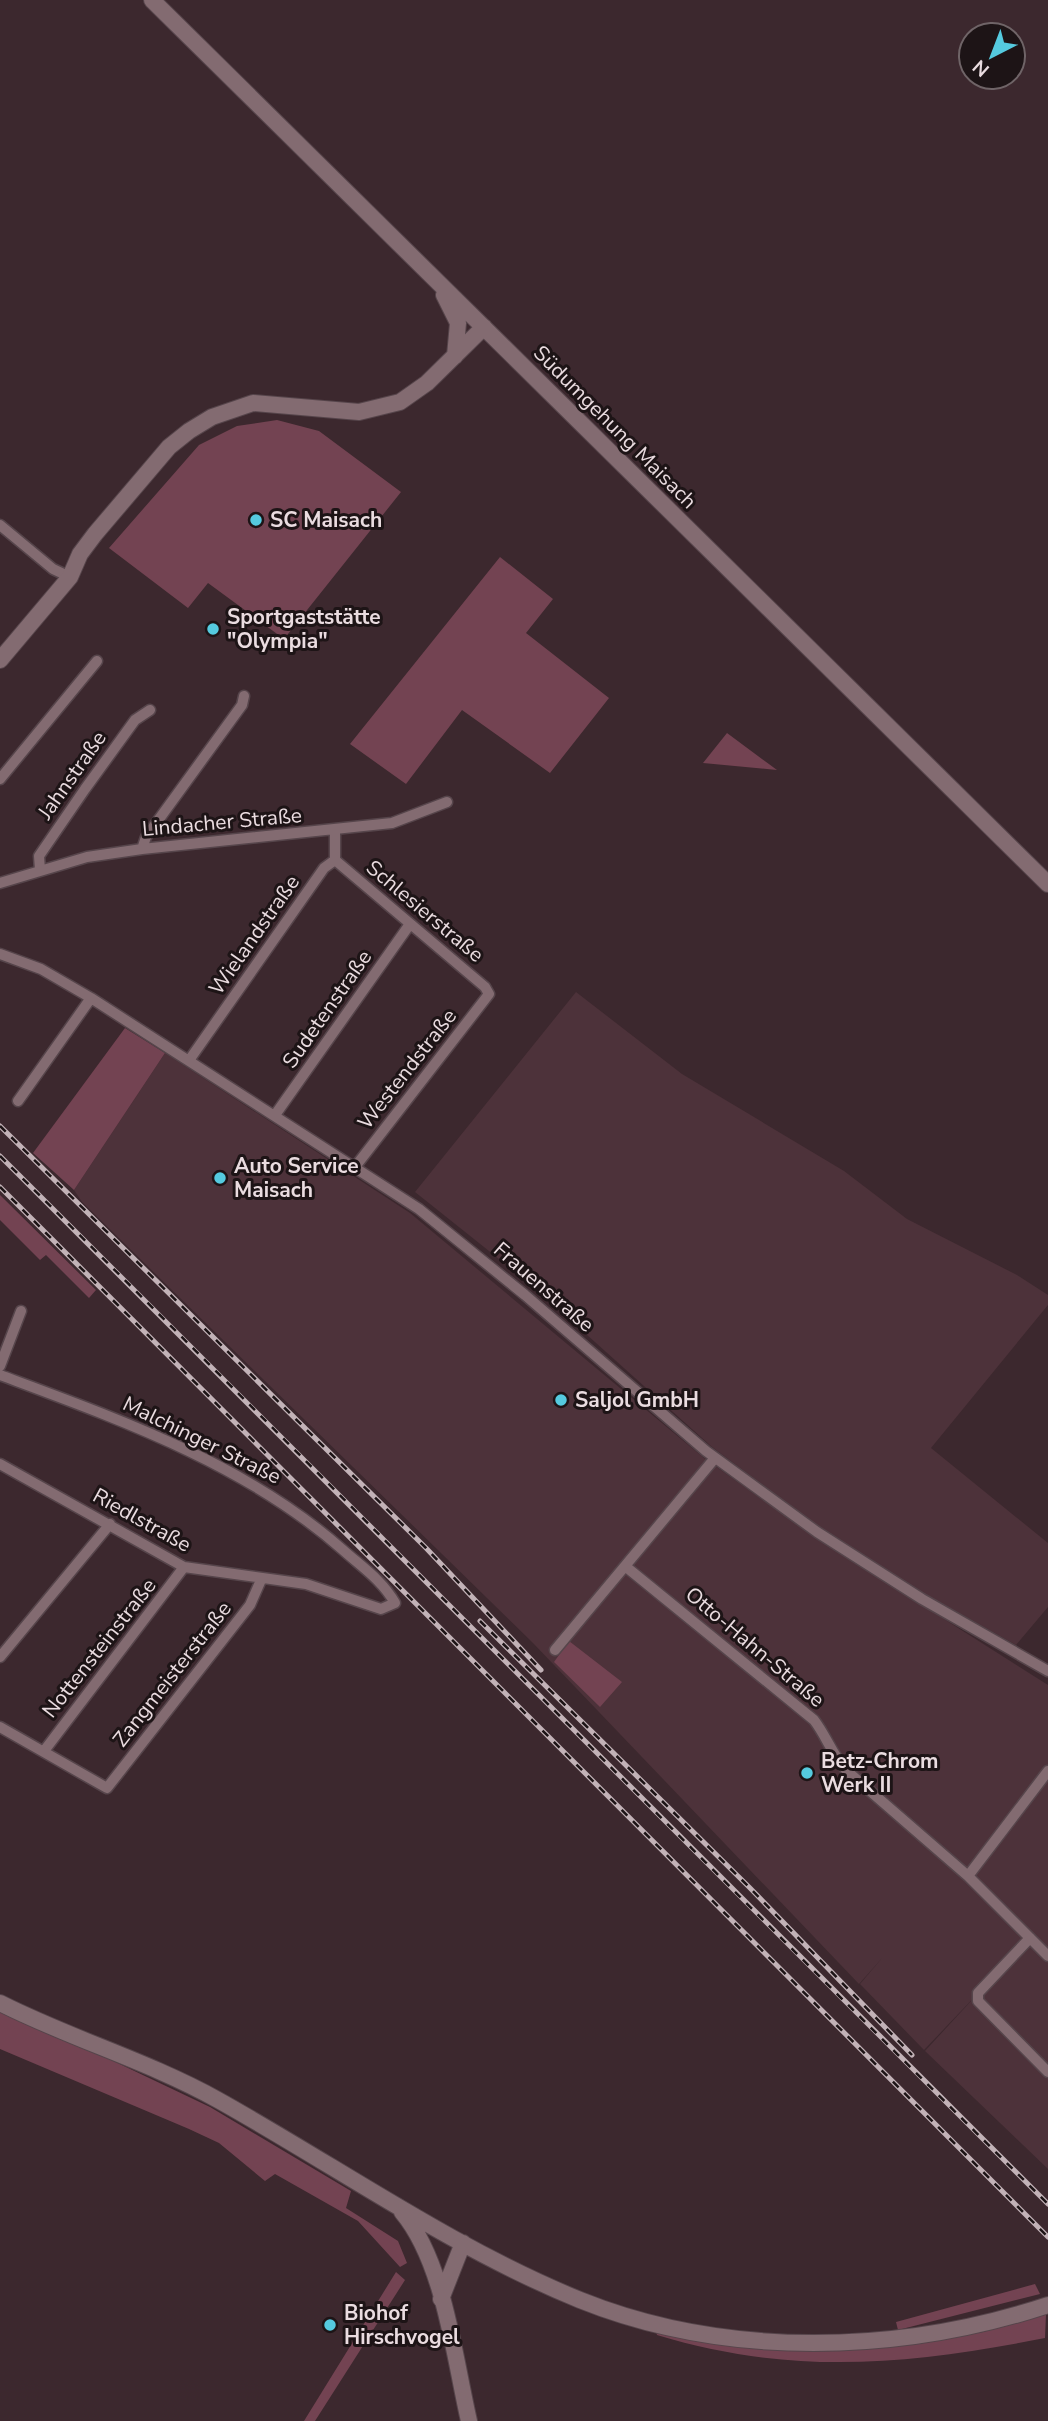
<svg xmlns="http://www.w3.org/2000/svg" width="1048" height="2421" viewBox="0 0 1048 2421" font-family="'Nunito Sans',sans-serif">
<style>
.built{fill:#4d323a}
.green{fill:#734352}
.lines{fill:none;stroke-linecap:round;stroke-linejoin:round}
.street-casing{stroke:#56454b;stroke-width:13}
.secondary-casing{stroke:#56454b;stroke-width:18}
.street{stroke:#836b71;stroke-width:10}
.secondary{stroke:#836b71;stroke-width:16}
.rail-casing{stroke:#c2b2b7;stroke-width:5}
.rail{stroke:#1d1416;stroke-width:2.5;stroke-dasharray:8;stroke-linecap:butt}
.poi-dot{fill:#55cadf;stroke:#1d1416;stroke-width:2.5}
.labels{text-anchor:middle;stroke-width:6;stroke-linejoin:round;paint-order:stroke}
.street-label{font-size:21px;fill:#eadce0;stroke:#1d1416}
.poi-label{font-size:21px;font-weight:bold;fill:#eadce0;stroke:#1d1416;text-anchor:start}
</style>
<rect width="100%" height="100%" fill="#3c282e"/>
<path class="built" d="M576,992l106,82 162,97 63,48 110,56 31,20v10l-117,143 117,95v64l-32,38 -98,-55 -98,-63 -108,-80 -184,-165 -113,-90z
M165,1053l245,160 294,245 111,79 233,148v484l-123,-118 58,-63 -59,62 -64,-66 23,-27 -24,27 -326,-341 -451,-441 -8,-12z"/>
<path class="green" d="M277,420l42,11 82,61 -117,147 -76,-56 -20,25 -79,-60 90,-103 38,-19z
M500,557l53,42 -27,34 83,65 -59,75 -88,-63 -56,74 -56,-40z
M727,733l50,37 -74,-7z
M125,1028l40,25 -91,137 -41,-37z
M0,1195l96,95 -7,8 -43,-43 -6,5 -40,-40z
M569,1641l53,41 -22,25 -46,-45z
M0,2007l210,100 141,84 -5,17 52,33 9,22 -7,4 -42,-46 -83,-47 -10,7 -46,-38 -30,-14 -189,-80z
M396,2272l9,8 -90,141h-11z
M1035,2284l5,10 -142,36 -2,-8z
M1046,2314l-1,24c-137,27 -253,38 -388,-3l-2,-7 244,17 84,-13z"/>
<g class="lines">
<defs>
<path id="street" d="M0,525l53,44 17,8
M0,779l97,-118
M142,849l4,-12 96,-132 2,-9
M335,860l150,127 4,7 -134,173
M40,870l-1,-14 46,-67 50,-69 15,-10
M0,883l87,-26 55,-8 250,-26 55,-21
M0,954l41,15 50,29 328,211 106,86 181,156 111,81 105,67 126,72
M190,1059l134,-191 11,-8v-29
M18,1101l73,-103
M275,1115l135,-191
M0,1366l21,-55
M0,1375c121,45 246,89 343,175 19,17 39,30 52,53l-14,6 -75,-25 -122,-17 -184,-103
M715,1458l-90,108 189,154c13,17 18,35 33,51l121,105 80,-105
M555,1650l70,-84
M0,1657l110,-133
M0,1727l107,61 143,-183 11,-25
M44,1751l140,-184
M968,1876l80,80
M1030,1938l-52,55v8l70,71"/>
<path id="secondary" d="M152,0l896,884
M444,295l14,28 -3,33
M0,660l70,-83 10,-23 15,-20 74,-87 20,-16 23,-14 41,-14 106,9 41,-10 27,-19 57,-56
M0,2003c71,36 148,58 218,97 120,67 234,148 362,200 147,59 320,54 468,5
M402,2212c42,50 52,144 67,209
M441,2299l22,-56"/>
</defs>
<use href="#street" class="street-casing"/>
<use href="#secondary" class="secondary-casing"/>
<use href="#street" class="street"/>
<use href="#secondary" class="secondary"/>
<defs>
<path id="rail" d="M0,1126l426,422 115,122
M0,1156c351,348 697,700 1048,1048
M0,1187l1048,1050
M480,1621l269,266 163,168"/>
</defs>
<use href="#rail" class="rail-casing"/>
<use href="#rail" class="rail"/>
</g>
<g class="poi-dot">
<circle cx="256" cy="520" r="7"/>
<circle cx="213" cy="629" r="7"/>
<circle cx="220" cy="1178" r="7"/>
<circle cx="561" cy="1400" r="7"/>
<circle cx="807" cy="1773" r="7"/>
<circle cx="330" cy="2325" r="7"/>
</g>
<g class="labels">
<g class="street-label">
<text transform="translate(615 427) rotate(45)" y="7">Südumgehung Maisach</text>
<text transform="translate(72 775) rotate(-55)" y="7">Jahnstraße</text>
<text transform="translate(222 822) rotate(-5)" y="7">Lindacher Straße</text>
<text transform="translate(425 911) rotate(40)" y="7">Schlesierstraße</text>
<text transform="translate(254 935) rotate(-55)" y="7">Wielandstraße</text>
<text transform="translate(327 1009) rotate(-55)" y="7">Sudetenstraße</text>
<text transform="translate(407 1069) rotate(-52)" y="7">Westendstraße</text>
<text transform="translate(544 1287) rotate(41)" y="7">Frauenstraße</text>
<text transform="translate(202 1440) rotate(26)" y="7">Malchinger Straße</text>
<text transform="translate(142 1520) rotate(29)" y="7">Riedlstraße</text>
<text transform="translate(755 1647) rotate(40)" y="7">Otto-Hahn-Straße</text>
<text transform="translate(99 1648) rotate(-52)" y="7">Nottensteinstraße</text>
<text transform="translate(172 1674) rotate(-52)" y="7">Zangmeisterstraße</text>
</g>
<g class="poi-label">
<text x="270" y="527">SC Maisach</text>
<text x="227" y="624">Sportgaststätte<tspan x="227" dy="24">"Olympia"</tspan></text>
<text x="234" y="1173">Auto Service<tspan x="234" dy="24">Maisach</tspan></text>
<text x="575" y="1407">Saljol GmbH</text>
<text x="821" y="1768">Betz-Chrom<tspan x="821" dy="24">Werk II</tspan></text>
<text x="344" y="2320">Biohof<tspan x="344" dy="24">Hirschvogel</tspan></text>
</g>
</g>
<g transform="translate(992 56) rotate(222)"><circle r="33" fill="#1d1416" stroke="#6f6467" stroke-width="2"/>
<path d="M0-5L12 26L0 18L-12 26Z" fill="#55cadf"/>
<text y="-10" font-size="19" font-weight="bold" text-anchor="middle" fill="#eadce0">N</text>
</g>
</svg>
